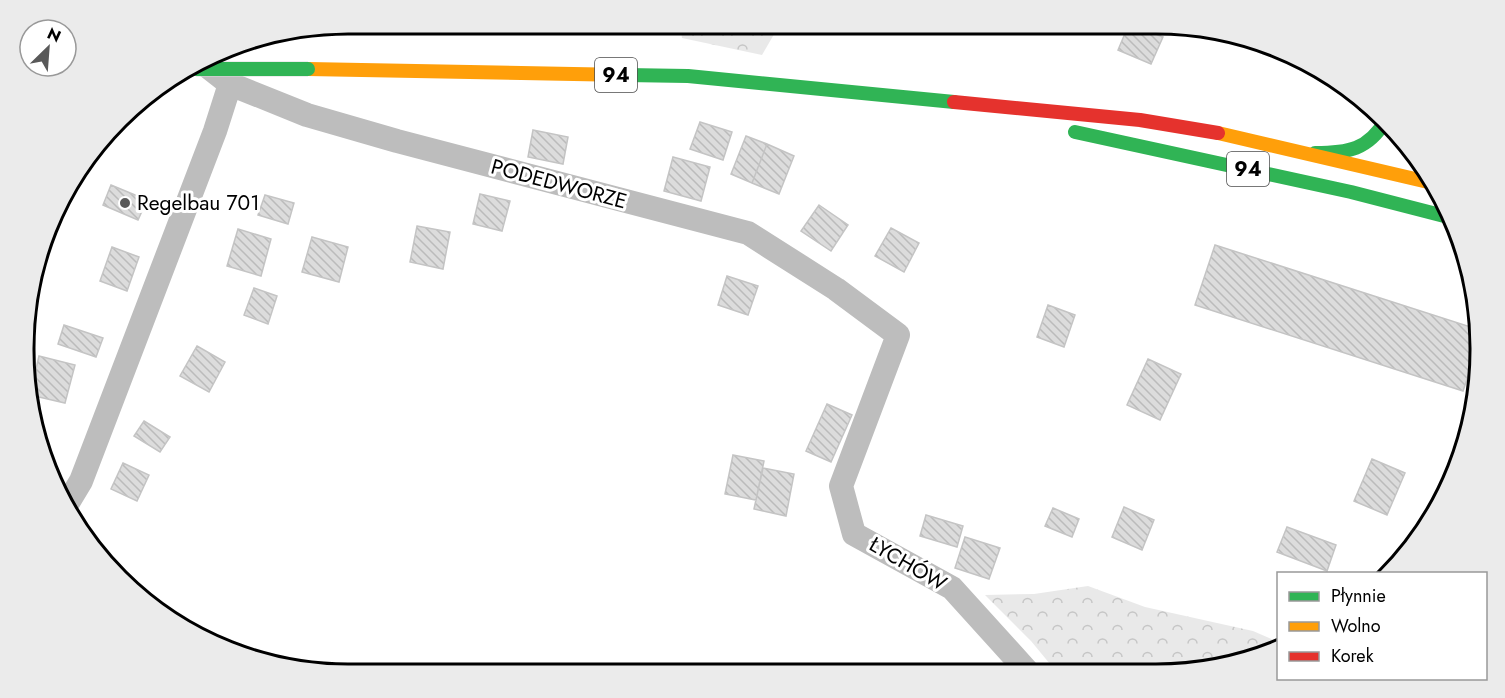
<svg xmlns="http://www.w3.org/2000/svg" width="1505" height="698" viewBox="0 0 1505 698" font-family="Jost,sans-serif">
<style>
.forest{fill:url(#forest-crowns)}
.building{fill:url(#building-back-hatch);stroke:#c4c4c4;stroke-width:1.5}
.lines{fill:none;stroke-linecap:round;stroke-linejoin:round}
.street{stroke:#bdbdbd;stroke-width:24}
.fast{stroke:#30b455;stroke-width:14}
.slow{stroke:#ff9f0a;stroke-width:14}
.jam{stroke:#e5322d;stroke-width:14}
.fast-bridge-casing{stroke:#dbdbdb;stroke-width:15;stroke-linecap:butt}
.fast-bridge{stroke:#30b455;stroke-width:14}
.poi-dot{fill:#595959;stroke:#fff;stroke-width:2}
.labels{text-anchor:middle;stroke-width:6;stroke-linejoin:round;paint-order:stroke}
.shield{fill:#fff;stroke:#4c4c4c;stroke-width:1.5}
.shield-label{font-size:20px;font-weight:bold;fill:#000}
.street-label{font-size:21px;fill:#000;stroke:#fff}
.poi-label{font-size:21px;fill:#000;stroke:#fff;text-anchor:start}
.rim{fill:none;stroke:#000;stroke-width:3}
</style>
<defs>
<pattern id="forest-crowns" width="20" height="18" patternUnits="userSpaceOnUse" patternTransform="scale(1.5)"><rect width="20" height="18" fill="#e9e9e9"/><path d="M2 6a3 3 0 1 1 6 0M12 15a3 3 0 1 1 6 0" fill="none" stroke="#c6c6c6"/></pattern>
<pattern id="building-back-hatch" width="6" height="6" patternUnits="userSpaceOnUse" patternTransform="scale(1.5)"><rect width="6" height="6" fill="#dcdcdc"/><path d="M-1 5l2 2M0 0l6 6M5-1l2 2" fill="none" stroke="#bbb"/></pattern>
</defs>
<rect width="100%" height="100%" fill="#fff"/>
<path class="forest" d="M680,24h100l-18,31 -80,-17z
M1088,586l57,21 108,24 25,11v8l-79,21 -118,1 -31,-8 -19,-23 -46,-46 49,-1z"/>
<path class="building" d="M1129,24l34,13 -12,27 -33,-14z
M700,122l32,10 -9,28 -33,-11z
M533,130l35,7 -5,27 -35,-7z
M746,136l21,8 -15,39 -21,-9z
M767,144l27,12 -15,38 -27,-11z
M673,157l37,10 -9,34 -37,-10z
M111,185l36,15 -9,20 -35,-15z
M480,194l30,7 -8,30 -29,-7z
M265,195l29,8 -6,21 -30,-9z
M819,205l29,20 -17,26 -30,-20z
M417,226l33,6 -7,37 -33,-7z
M891,228l28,15 -15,29 -29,-16z
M238,229l33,10 -10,37 -34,-10z
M312,237l36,10 -9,35 -37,-10z
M1215,245l262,84 3,12 -17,50 -268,-86z
M112,247l27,10 -12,34 -27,-10z
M727,276l31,10 -10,29 -30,-10z
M254,288l23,8 -9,28 -24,-9z
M1048,305l27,10 -11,32 -27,-10z
M64,325l39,13 -7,19 -38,-13z
M197,346l28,16 -16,30 -29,-16z
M39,356l36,9 -10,38 -35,-8z
M1148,359l33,15 -21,46 -33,-15z
M827,404l25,11 -21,47 -25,-11z
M144,421l26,16 -10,15 -26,-16z
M733,455l31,6 -8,39 -31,-6z
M1372,459l33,14 -18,42 -33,-14z
M123,463l26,12 -12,26 -26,-12z
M763,468l31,6 -8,42 -32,-7z
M1124,507l30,13 -12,30 -30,-13z
M1053,508l26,11 -7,18 -27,-11z
M926,515l37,11 -6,21 -37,-11z
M1287,527l49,18 -9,26 -50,-19z
M965,537l35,11 -11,31 -34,-11z"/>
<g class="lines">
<path class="street" d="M207,66l23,18 77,31 90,26 351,92 88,56 62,46 -57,151 13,48 98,54 76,84
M66,506l15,-25 134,-350 15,-47"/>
<path class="fast" d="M626,75l62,1 266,26
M1075,132l276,60 101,26
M1315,153c33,0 53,-3 71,-33"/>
<path class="slow" d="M308,69l318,6
M1218,133l210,49"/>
<path class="jam" d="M954,102l186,18 78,13"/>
<defs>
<path id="fast-bridge" d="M196,69h112"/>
</defs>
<use href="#fast-bridge" class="fast-bridge-casing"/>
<use href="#fast-bridge" class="fast-bridge"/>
</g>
<circle class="poi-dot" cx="125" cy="203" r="6"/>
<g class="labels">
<g class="shield">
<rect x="595" y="58" width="42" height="34" rx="4.5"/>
<rect x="1227" y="152" width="42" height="34" rx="4.5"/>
</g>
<g class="shield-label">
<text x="616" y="82">94</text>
<text x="1248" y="176">94</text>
</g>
<g class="street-label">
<text transform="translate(559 184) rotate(15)" y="7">PODEDWORZE</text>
<text transform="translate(908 564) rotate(30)" y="7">ŁYCHÓW</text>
</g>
<g class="poi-label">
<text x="137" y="210">Regelbau 701</text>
</g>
</g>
<path d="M0 0H1505V698H0ZM348 34H1156A314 314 0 0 1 1470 348V350A314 314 0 0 1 1156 664H348A314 314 0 0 1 34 350V348A314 314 0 0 1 348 34Z" fill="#ebebeb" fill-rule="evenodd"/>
<path class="rim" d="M348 34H1156A314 314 0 0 1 1470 348V350A314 314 0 0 1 1156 664H348A314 314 0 0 1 34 350V348A314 314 0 0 1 348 34Z"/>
<rect x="1277" y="572" width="210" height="108" fill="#ffffff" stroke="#999999" stroke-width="1.5"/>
<rect x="1289" y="592" width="30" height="9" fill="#30b455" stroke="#999999" stroke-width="1.5"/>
<text x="1331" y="602" font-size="18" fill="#000000">Płynnie</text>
<rect x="1289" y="622" width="30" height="9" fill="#ff9f0a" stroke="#999999" stroke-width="1.5"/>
<text x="1331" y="632" font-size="18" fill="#000000">Wolno</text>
<rect x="1289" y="652" width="30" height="9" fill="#e5322d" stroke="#999999" stroke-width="1.5"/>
<text x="1331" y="662" font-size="18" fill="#000000">Korek</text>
<g transform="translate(48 48) rotate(25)"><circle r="28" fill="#ffffff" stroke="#999999" stroke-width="1.5"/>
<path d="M0-4.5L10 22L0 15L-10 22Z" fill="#595959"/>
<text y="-9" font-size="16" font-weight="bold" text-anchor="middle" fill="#000000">N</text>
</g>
</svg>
